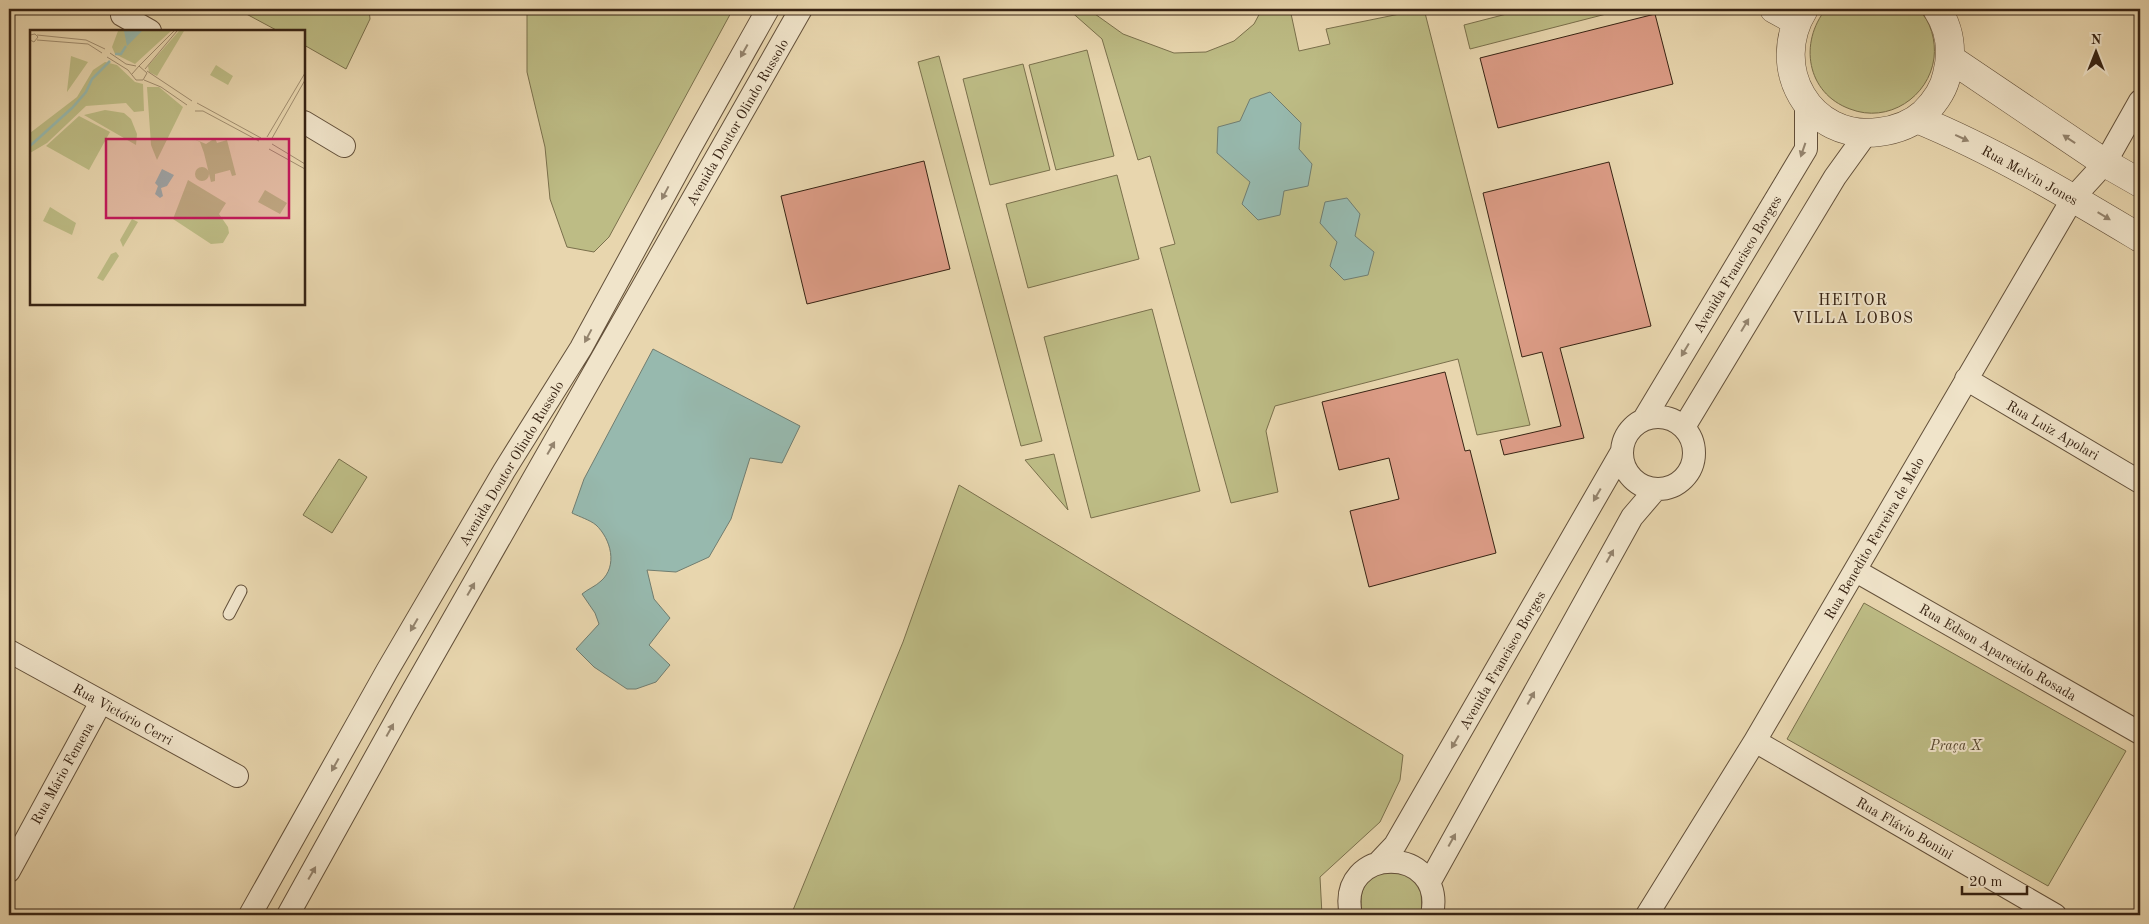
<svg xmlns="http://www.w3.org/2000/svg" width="2149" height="924" viewBox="0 0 2149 924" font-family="'Old Standard TT',serif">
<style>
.green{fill:#bdbc85;stroke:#7a704c}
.water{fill:#97b9ae;stroke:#717d70}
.building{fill:#dc9c86;stroke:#372313}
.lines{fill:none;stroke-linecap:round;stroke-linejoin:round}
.service-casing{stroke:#63503a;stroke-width:13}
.minor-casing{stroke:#63503a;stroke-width:24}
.tertiary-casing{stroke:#63503a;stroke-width:29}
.service{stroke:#f0e4ca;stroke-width:11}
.minor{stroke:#f0e4ca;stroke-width:22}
.tertiary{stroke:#f0e4ca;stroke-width:28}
.oneway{fill:#94846e}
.labels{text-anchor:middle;stroke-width:4;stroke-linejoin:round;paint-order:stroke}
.street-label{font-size:14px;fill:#372313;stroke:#f0e4ca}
.park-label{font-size:14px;font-style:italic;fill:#584930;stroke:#f0e4ca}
.quarter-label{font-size:16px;letter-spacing:1px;fill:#372313;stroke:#f0e4ca}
.inset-river{fill:none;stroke:#97b9ae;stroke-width:2.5}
.inset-road{fill:none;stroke:#a18e70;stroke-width:1}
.view{fill:#c2185b;fill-opacity:0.15;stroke:#c2185b;stroke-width:2.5}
.inset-edge{fill:none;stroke:#372313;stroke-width:2.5}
</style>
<rect width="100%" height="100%" fill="#e8d6ae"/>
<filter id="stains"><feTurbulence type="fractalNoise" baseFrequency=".004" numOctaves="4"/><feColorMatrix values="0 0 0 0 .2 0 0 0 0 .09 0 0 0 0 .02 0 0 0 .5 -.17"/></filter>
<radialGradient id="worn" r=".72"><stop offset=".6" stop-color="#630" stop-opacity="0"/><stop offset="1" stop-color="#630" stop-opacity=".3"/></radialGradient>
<path class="green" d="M237,9h132l1,10 -24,50 -42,-24v-14h-26z
M527,9h206l-124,228 -15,15 -27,-5 -17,-48 -5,-52 -18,-75z
M1068,9h20l35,25 51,19 32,-1 28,-11 20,-17 8,-15h28l9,42 31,-7 -4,-15 98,-20 106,416 -53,10 -19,-76 -183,47 -9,25 12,61 -47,11 -71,-255 15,-4 -25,-88 -12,4 -36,-121z
M1526,9h88v3l-144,37 -6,-24z
M1826,9h92c13,12 18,32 16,49 -5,39 -46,66 -84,51 -44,-16 -51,-67 -24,-100z
M1087,50l27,106 -58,14 -27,-105z
M939,56l103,385 -21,5 -103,-384z
M1023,64l27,106 -60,15 -27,-106z
M1117,175l22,84 -111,29 -22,-84z
M1152,309l48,182 -109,27 -47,-181z
M1054,454l14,56 -43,-50z
M339,459l28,18 -35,56 -29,-18z
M959,485l444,270 -3,25 -20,42 -60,55 2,38h-531l112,-273z
M1864,603l262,148 -78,135 -261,-147z
M1379,872l29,2 13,14 1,27h-60c-2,-24 -2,-27 17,-43z"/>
<path class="water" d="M1270,92l31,31 -2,26 13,15 -4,22 -24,5 -4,24 -22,5 -16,-16 8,-22 -33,-29 1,-26 22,-6 10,-22z
M1347,198l13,16 -5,22 19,16 -6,23 -24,5 -14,-14 7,-24 -17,-19 5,-21z
M653,349l147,77 -18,37 -32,-5 -19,61 -22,38 -33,15 -29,-2 7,29 16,19 -21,27 21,20 -14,17 -20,7h-9l-33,-22 -18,-18 23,-25 -4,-11 -13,-19c6,-5 14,-8 19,-13 17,-15 10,-42 -5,-56 -6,-5 -16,-8 -24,-12l12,-34z"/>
<path class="building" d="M1655,14l18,70 -175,44 -18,-70z
M924,161l26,108 -143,35 -26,-108z
M1609,162l42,164 -91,22 24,90 -80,17 -4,-15 61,-14 -19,-74 -20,5 -39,-164z
M1445,372l20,79 5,-1 26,103 -127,34 -19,-76 49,-12 -10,-41 -50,12 -17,-68z"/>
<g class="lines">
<defs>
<path id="service" d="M229,614l12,-23"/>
<path id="minor" d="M122,15l28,16
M304,122l40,24
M1966,379l174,103
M1622 453a36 36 0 1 1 72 0a36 36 0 1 1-72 0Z
M1644,419l162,-270v-47
M1684,427l151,-250 31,-43
M1856,571l284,162
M9,651l228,125
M1755,741l300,174
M1378,863l17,-18 226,-392
M9,871l92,-169
M1429,883l203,-366 24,-28
M250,915l137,-244 117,-200 77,-123 109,-200 78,-139
M288,915l116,-209 397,-697
M1351,915c-16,-71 96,-71 81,0
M1647,915l108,-174 318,-543 32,-35 35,-62"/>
<path id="tertiary" d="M1774,9l22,12
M1804,9c-36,58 5,132 75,123 17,-2 33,-8 45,-19 11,-11 20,-23 23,-39 6,-23 3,-45 -10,-65
M1951,59l154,104 35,20
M1917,119c78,32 151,76 223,119"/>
</defs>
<use href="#service" class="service-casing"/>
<use href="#minor" class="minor-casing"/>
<use href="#tertiary" class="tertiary-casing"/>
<use href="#service" class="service"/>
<use href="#minor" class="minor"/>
<use href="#tertiary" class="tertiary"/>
</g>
<defs><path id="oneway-solid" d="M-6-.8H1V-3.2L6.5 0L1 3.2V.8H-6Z" transform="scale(1.25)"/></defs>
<g class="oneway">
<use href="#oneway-solid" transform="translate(744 51) rotate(119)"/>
<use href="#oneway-solid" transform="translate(1962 138) rotate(25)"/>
<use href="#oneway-solid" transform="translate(2069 139) rotate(-146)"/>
<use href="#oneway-solid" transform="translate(1803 150) rotate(109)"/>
<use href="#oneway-solid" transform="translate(665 193) rotate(118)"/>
<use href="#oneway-solid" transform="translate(2104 216) rotate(31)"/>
<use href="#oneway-solid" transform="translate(1745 325) rotate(-59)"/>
<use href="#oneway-solid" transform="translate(588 336) rotate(118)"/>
<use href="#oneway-solid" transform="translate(1685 350) rotate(121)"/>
<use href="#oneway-solid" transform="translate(551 448) rotate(-60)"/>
<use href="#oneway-solid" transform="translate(1597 495) rotate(120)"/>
<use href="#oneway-solid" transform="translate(1610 556) rotate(-61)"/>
<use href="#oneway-solid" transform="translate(471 589) rotate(-60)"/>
<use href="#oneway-solid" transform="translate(414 625) rotate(120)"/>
<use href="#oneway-solid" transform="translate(1531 698) rotate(-61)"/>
<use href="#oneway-solid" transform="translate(390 730) rotate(-61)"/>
<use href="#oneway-solid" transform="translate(1455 742) rotate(120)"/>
<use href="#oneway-solid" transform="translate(335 765) rotate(119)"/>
<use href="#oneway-solid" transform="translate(1452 840) rotate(-61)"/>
<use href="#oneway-solid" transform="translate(312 873) rotate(-60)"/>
</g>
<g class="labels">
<g class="street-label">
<text transform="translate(737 122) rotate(-60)" y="5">Avenida Doutor Olindo Russolo</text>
<text transform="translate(2030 175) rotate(29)" y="5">Rua Melvin Jones</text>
<text transform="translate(1737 264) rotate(-59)" y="5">Avenida Francisco Borges</text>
<text transform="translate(2053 430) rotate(30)" y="5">Rua Luiz Apolari</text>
<text transform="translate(511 463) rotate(-59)" y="5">Avenida Doutor Olindo Russolo</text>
<text transform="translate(1874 538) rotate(-60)" y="5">Rua Benedito Ferreira de Melo</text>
<text transform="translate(1998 652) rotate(30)" y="5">Rua Edson Aparecido Rosada</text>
<text transform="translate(1502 660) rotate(-60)" y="5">Avenida Francisco Borges</text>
<text transform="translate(123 714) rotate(29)" y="5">Rua Victório Cerri</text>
<text transform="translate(62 773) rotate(-61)" y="5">Rua Mário Femena</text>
<text transform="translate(1905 828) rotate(30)" y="5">Rua Flávio Bonini</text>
</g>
<g class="park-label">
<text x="1956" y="750">Praça X</text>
</g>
<g class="quarter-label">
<text x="1853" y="305">HEITOR<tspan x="1853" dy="18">VILLA LOBOS</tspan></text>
</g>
</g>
<g transform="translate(30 30)">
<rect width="275" height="275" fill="#e8d6ae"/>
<path d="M88,1h53l-36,33 -20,-10 -3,-7zM149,1h5l-27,45 -8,-4 -1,-6zM41,26l17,6 -21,30v-1zM75,32l12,3 18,17 8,2 1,27 -10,1 -8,-9 -40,3 -39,37 -17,10v-20l47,-36 16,-27zM186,35l17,11 -5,9 -18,-10zM117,57h12l24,20 -26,53 -6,-15zM75,80l19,3 7,6 6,15 -1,11 -52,-30zM49,86l31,16 -21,38 -43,-24zM185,108l2,5 10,-3 9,35 -4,1 -2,-6 -15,4v7l-4,1 -7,-29 -4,-11 -6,-3 12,5zM165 144a7 7 0 1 1 14 0a7 7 0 1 1-14 0ZM158,150l38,23 -7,11 9,13 1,6 -6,10 -12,1 -38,-25zM235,160l22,13 -7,11 -22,-12zM20,177l26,16 -4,12 -29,-14zM102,189l6,3 -15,25 -3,-7zM86,222l3,4 -14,22 -2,3 -6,-3 14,-24z" fill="#bdbc85"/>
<path d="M94,1h18l-15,15zM132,139l12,6 -7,11 -6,2 2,8 -3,2 -5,-4 3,-8 -3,-3z" fill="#97b9ae"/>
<path class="inset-river" d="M85,24h6l5,-8M0,116l42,-38 14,-16 6,-13 18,-18"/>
<path class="inset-road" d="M0,5l5,-1 3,3 -4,5 -4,-2M7,5l49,5 19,9M7,10l51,4 14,9M80,23l16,11 10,2M77,27l21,13 8,10h7l4,-7 -8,-7 -7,8M109,36l35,-35M115,39l32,-38M117,41l45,30M114,50l17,7 26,18M167,73l64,35M165,81h8l56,30M237,107l38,-64M241,110l34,-60M242,114l33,20M239,119l36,20"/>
<path class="view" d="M76,109h183v79h-183z"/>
<rect width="275" height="275" class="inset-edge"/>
</g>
<rect width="2149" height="924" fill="none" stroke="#e8d6ae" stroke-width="30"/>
<rect x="10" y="10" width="2129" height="904" fill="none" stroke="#372313" stroke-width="2.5"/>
<rect x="15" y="15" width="2119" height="894" fill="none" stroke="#372313"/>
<g transform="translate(2096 52)" stroke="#f0e4ca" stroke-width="4" paint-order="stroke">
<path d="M0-4L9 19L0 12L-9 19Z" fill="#372313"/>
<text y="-8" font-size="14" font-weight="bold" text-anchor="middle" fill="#372313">N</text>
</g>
<path d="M1962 886v8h65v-8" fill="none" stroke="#372313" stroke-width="2.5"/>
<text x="1969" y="886" font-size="15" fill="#372313" stroke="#f0e4ca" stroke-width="4" paint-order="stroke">20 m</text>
<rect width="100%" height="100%" filter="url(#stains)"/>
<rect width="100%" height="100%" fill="url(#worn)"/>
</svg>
